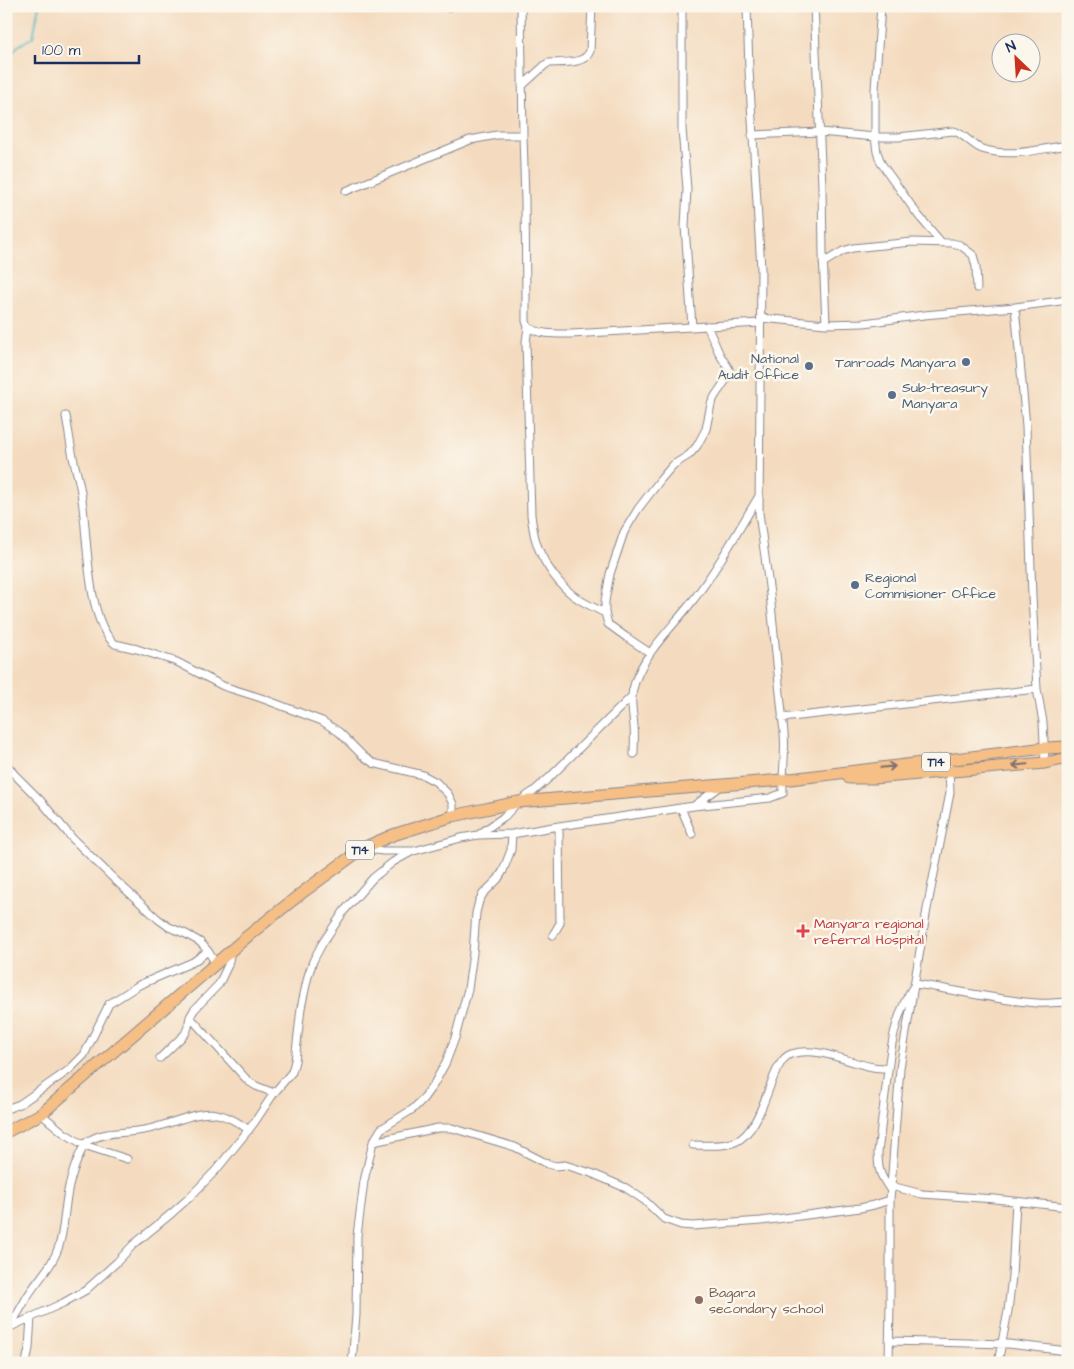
<svg xmlns="http://www.w3.org/2000/svg" width="1074" height="1369" viewBox="0 0 1074 1369" font-family="'Architects Daughter',sans-serif">
<style>
.lines{fill:none;stroke-linecap:round;stroke-linejoin:round}
.stream{stroke:#48b7bf;stroke-width:2}
.minor-casing{stroke:#88858e;stroke-width:9}
.trunk-casing{stroke:#88858e;stroke-width:13}
.minor{stroke:#fff;stroke-width:7}
.trunk{stroke:#f5bf86;stroke-width:11}
.oneway{stroke:#7d7070}
.service-dot{fill:#5c6f8a;stroke:#fbf7ec;stroke-width:2}
.health-dot{fill:#e0444e;stroke:#fbf7ec;stroke-width:2}
.education-dot{fill:#8d6e63;stroke:#fbf7ec;stroke-width:2}
.labels{text-anchor:middle;stroke-width:5;stroke-linejoin:round;paint-order:stroke}
.shield{fill:#fbf7ec;stroke:#5e6b89;stroke-width:1}
.shield-label{font-size:12px;font-weight:bold;fill:#1b2f5e}
.service-label{font-size:14px;fill:#4e5e75;stroke:#fbf7ec;text-anchor:end}
.health-label{font-size:14px;fill:#be3a42;stroke:#fbf7ec;text-anchor:start}
.education-label{font-size:14px;fill:#785e54;stroke:#fbf7ec;text-anchor:start}
</style>
<rect width="100%" height="100%" fill="#fbf7ec"/>
<filter id="ink" filterUnits="userSpaceOnUse"><feTurbulence type="fractalNoise" baseFrequency=".02" numOctaves="2"/><feDisplacementMap in="SourceGraphic" scale="10" xChannelSelector="R" yChannelSelector="G"/><feConvolveMatrix kernelMatrix="1 2 1 2 8 2 1 2 1" color-interpolation-filters="sRGB"/></filter>
<filter id="wash" filterUnits="userSpaceOnUse"><feTurbulence type="fractalNoise" baseFrequency=".0096" numOctaves="4" result="noise"/><feDisplacementMap in="SourceGraphic" scale="20" xChannelSelector="R" yChannelSelector="G"/><feGaussianBlur stdDeviation="1.12" result="paint"/><feColorMatrix in="noise" values="0 0 0 0 0 0 0 0 0 0 0 0 0 0 0 0 0 1.4 0 .05"/><feComposite in="paint" operator="in"/></filter>
<g filter="url(#wash)">
<rect width="100%" height="100%" fill="#f4dbbf"/>
<g class="lines">
<path class="stream" d="M6,60l12,-14 15,-9 6,-31"/>
</g>
</g>
<g filter="url(#ink)">
<g class="lines">
<defs>
<path id="minor" d="M521,6l2,129 2,66 1,95v25l2,6c12,8 29,7 43,7l189,-11
M682,6v123l5,60 -2,37 7,101
M814,6l8,180 1,68 3,70
M881,6l-6,83v48l2,15 4,11 37,52 23,27
M448,8l1,-2
M522,86l23,-21 3,-2c13,-1 37,2 42,-12l2,-45
M752,135l68,-3 55,5h23l55,-6c11,2 18,14 29,18 28,9 58,0 86,-4
M346,191l124,-51 27,-5h26
M823,263l20,-12 10,-3 59,-6 40,1 8,2 13,10 3,12 1,21
M1015,307l11,119 6,170 5,93 6,33 2,41
M761,318l65,6 38,-1 60,-8 91,-8 53,-7
M528,327l-2,15 5,173c1,7 2,15 4,23 6,23 25,50 45,62 8,5 17,9 25,13
M66,416c3,17 5,34 9,50 3,11 6,22 7,34 6,35 4,121 33,144l22,5 40,13 46,24 38,12 61,23 17,11 24,24 10,7 50,12 13,7 12,12 5,10v12
M650,653l-24,-16 -18,-13 -3,-11v-12l5,-27 14,-42 14,-23 23,-30 12,-14 16,-10 8,-9 9,-17 5,-25 4,-8 15,-22 -1,-5 -9,-14 -13,-29
M782,718l255,-29
M634,754c0,-9 1,-18 0,-27 -1,-16 -5,-29 1,-45 11,-32 39,-56 59,-83 25,-32 44,-69 65,-103
M6,763l8,11 26,26 32,38 42,41 44,40 11,8 17,7 14,8 8,9 8,13
M695,805l26,-19
M681,808l11,26
M478,835l27,-19 13,-14 16,-11 15,-13 82,-81
M366,849l17,2h31l47,-13 17,-3 34,-1 47,-8 135,-20 76,-8 13,-5c-1,-20 3,-40 1,-60l-14,-139 -11,-81 2,-244 -12,-199 -2,-64
M553,935l7,-12 -1,-97
M190,1017l58,64 8,5 18,7
M160,1058l25,-24 3,-7 2,-10 4,-7 25,-26 9,-19 3,-14
M6,1109l14,-5 49,-34 15,-15 25,-51 30,-19 54,-23 15,-11
M41,1114l23,19 20,12 43,14
M373,1142l65,-14h14l63,19 33,17 8,2 9,-1 26,8 35,15 18,12 20,19 17,6 12,1 68,-5 99,-13 14,-3 16,-5
M693,1145c13,0 29,2 42,-3 31,-13 34,-81 56,-88 28,-8 55,8 82,13 5,1 10,1 15,1
M891,1186l31,8 73,5 73,8
M891,1191c-11,-16 -13,-20 -13,-39 3,-22 5,-43 8,-65 4,-36 8,-73 29,-103 41,6 81,16 122,19 10,1 21,-1 31,-1
M9,1327c7,-10 12,-19 18,-30 10,-17 26,-31 32,-51 5,-16 5,-32 8,-49 2,-15 9,-37 17,-51 1,-3 5,-6 8,-7 13,-7 30,-6 45,-8 9,-1 17,-3 26,-6 38,-12 50,-21 86,5
M6,1329l57,-26 23,-13 31,-28 16,-17 39,-32 18,-16 27,-28 37,-46 20,-30 18,-21 3,-11 6,-53 7,-32 5,-15 9,-17 22,-33 29,-33 20,-16 20,-11
M889,1341l119,3 60,7
M26,1363l3,-15 2,-31
M352,1363l4,-48 1,-79 7,-55 9,-39 8,-13 32,-20 10,-10 11,-15 12,-22 9,-24 13,-49 5,-36 3,-40 3,-12 4,-7 15,-15 5,-8 8,-21 1,-16
M889,1363l1,-61v-102l10,-132 27,-159 23,-116 -1,-25
M998,1363l10,-52 4,-35 4,-75"/>
<path id="trunk" d="M849,778h25l171,-15 23,-5
M6,1132l35,-18 208,-179 54,-43 60,-44 30,-13 60,-19 65,-14 264,-22 263,-32 23,-1"/>
</defs>
<use href="#minor" class="minor-casing"/>
<use href="#trunk" class="trunk-casing"/>
<use href="#minor" class="minor"/>
<use href="#trunk" class="trunk"/>
</g>
<defs><path id="oneway-shaft" d="M-6 0H5M1.5-3L5.5 0L1.5 3" fill="none" stroke-width="1.6" stroke-linecap="round" stroke-linejoin="round" transform="scale(1.25)"/></defs>
<g class="oneway">
<use href="#oneway-shaft" transform="translate(1020 765) rotate(175)"/>
<use href="#oneway-shaft" transform="translate(888 767) rotate(-6)"/>
</g>
</g>
<g class="service-dot">
<circle cx="966" cy="362" r="5"/>
<circle cx="809" cy="366" r="5"/>
<circle cx="892" cy="395" r="5"/>
<circle cx="855" cy="585" r="5"/>
</g>
<path class="health-dot" d="M800.5 923.5h5v5h5v5h-5v5h-5v-5h-5v-5h5z"/>
<circle class="education-dot" cx="699" cy="1300" r="5"/>
<g class="labels">
<g class="shield">
<rect x="922" y="752.5" width="28" height="19" rx="4"/>
<rect x="346" y="840.5" width="28" height="19" rx="4"/>
</g>
<g class="shield-label">
<text x="936" y="766">T14</text>
<text x="360" y="854">T14</text>
</g>
<g class="service-label">
<text x="799" y="363">National<tspan x="799" dy="16">Audit Office</tspan></text>
<text x="956" y="367">Tanroads Manyara</text>
<text x="902" y="392" text-anchor="start">Sub-treasury<tspan x="902" dy="16">Manyara</tspan></text>
<text x="865" y="582" text-anchor="start">Regional<tspan x="865" dy="16">Commisioner Office</tspan></text>
</g>
<g class="health-label">
<text x="814" y="928">Manyara regional<tspan x="814" dy="16">referral Hospital</tspan></text>
</g>
<g class="education-label">
<text x="709" y="1297">Bagara<tspan x="709" dy="16">secondary school</tspan></text>
</g>
</g>
<rect width="1074" height="1369" fill="none" stroke="#fbf7ec" stroke-width="25"/>
<g transform="translate(1016 58) rotate(335)"><circle r="24" fill="#fbf7ec" stroke="#a1a7b3"/>
<path d="M0-4L9 19L0 12L-9 19Z" fill="#c8321e"/>
<text y="-8" font-size="14" font-weight="bold" text-anchor="middle" fill="#1b2f5e">N</text>
</g>
<path d="M35 55v8h104v-8" fill="none" stroke="#1b2f5e" stroke-width="2.5"/>
<text x="42" y="55" font-size="15" fill="#1b2f5e" stroke="#fbf7ec" stroke-width="4" paint-order="stroke">100 m</text>
</svg>
